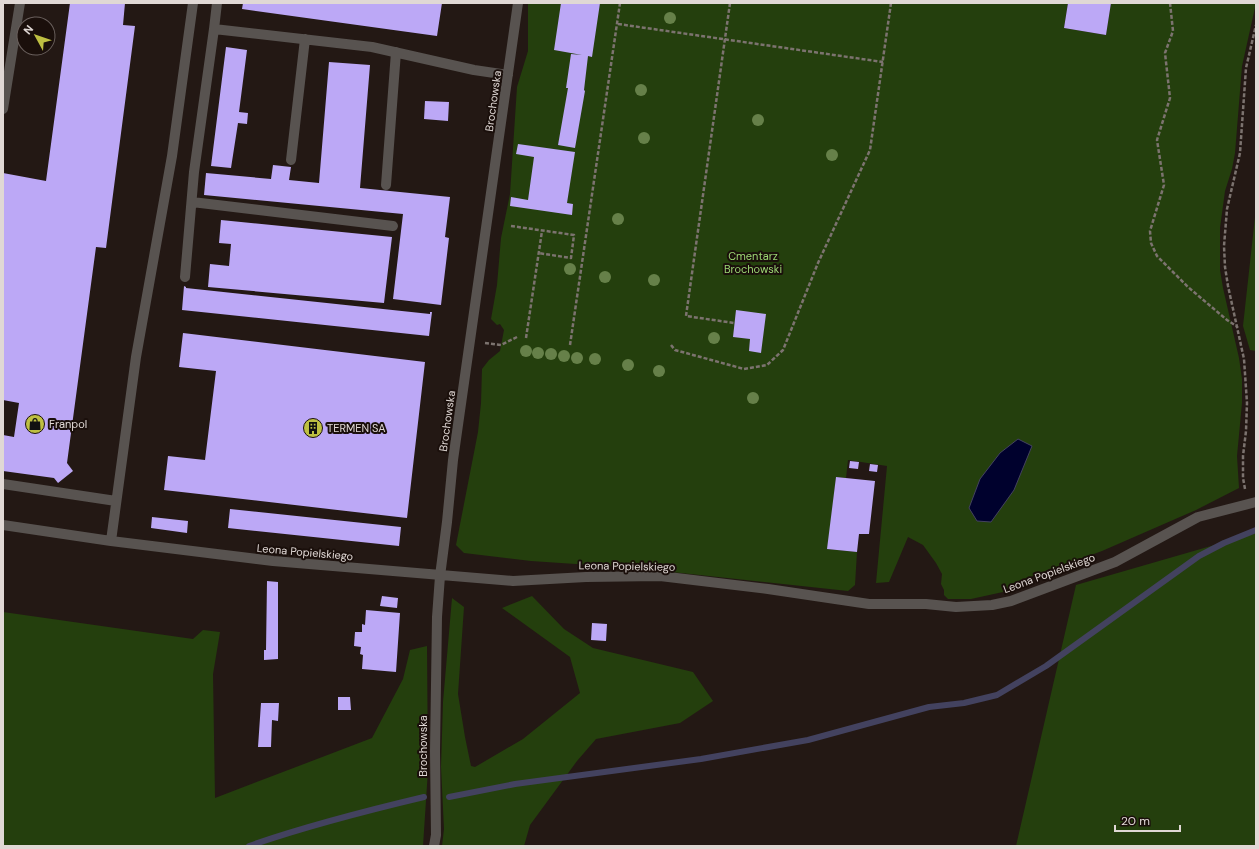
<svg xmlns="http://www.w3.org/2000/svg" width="1259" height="849" viewBox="0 0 1259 849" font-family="'DM Sans',sans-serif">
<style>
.green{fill:#243f0d}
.water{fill:#00012d;stroke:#43425f}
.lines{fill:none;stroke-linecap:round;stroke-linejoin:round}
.stream{stroke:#43425f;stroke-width:6}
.building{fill:#bca8f6}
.path{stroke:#7c736f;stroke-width:2.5;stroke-dasharray:4 2;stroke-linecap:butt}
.minor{stroke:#585350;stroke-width:10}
.tree{fill:#668049}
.labels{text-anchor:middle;stroke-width:4;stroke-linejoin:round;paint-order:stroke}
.street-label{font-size:11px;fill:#e0d8d5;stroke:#1a0f0b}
.park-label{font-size:11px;fill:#9cd674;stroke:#1a0f0b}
.poi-label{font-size:11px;fill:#e0d8d5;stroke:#1a0f0b;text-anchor:start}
</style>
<rect width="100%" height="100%" fill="#231814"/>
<path class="green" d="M528,3h540l-4,25 42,7 5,-32h145l-14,63 -7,87 -3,16 -7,22 -5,37v42l3,18 16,70 3,21v24l-5,53 2,32 -43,22 -94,41 -86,31 -13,10 -32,7h-23l-4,-4v-5l-3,-6 1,-10 -6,-11 -13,-18 -15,-8 -19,45 -13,1 11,-117 -39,-6 -2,18 -10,-1 -8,72 29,3 -2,33 -7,6 -213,-23 -104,-7 -67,-8 -8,-8 22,-113 3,-29 1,-34 7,-9 11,-9 4,-21 -4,-6 -3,1 -6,-6 6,-34 4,-47 9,-44 7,-107 11,-36z
M1256,208v143l-6,-1 -7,-24z
M1256,533v313h-240l60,-261z
M532,596l32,33 29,19 100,24 20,29 -33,22 -84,16 -19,22 -47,64 -6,21h-82l2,-17 -3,-62 2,-65 9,-104 12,9 -6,87 7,43 6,29 4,1 48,-28 57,-46 -10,-36 -68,-49z
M3,612l190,27 10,-9 17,2 -7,42 2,124 157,-60 31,-59 7,-29 17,-4 1,124 -5,76h-420z"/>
<path class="water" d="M1018,439l14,7 -18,44 -23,32 -14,-1 -8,-13 11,-29 20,-26z"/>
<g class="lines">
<path class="stream" d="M449,797l66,-13 186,-25 107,-19 121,-33 35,-4 33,-8 49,-29 153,-110 25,-13 32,-13
M249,846c57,-20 116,-35 175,-49"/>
</g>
<path class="building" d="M70,3h55l-2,22 12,1 -29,222 -10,-1 -29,216 6,8 -15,12 -4,-5 -51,-7v-36l11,2 5,-34 -16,-3v-227l43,8z
M243,3h199l-5,33 -195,-27z
M561,3h39l-8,54 -4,-1 -4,34 1,1 -10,57 -17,-3 10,-57h-2l5,-34 11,1 -28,-5z
M1068,3h43l-5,32 -42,-7z
M226,47l21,3 -8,62 9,1 -1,11 -9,-1 -7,45 -20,-2z
M329,62l41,3 -10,123 90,9 -5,40 4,1 -8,67 -48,-6 10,-85 -199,-19 2,-22 65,6 2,-14 18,2 -2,13 30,3z
M425,101l24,1 -1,19 -24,-2z
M518,144l57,8 -8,51 6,1 -1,11 -62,-9 1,-9 17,3 6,-43 -18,-3z
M221,220l171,17 -8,66 -176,-16 2,-23 19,2 2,-22 -12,-1z
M184,286l2,1v1l244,26v-2h2l-3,24 -247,-26z
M736,310l30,4 -5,39 -12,-2 1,-12 -17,-2z
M183,333l242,29 -18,156 -243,-28 4,-34 37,4 11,-89 -37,-4z
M850,461l9,1 -1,7 -9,-1z
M870,464l8,1 -1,7 -8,-1z
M836,477l39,4 -6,53h-10l-2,18 -30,-3z
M230,509l171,18 -2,19 -171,-18z
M152,517l36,4 -1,12 -36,-5z
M267,581l11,1v77l-14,1v-10h2z
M382,596l16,2 -1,10 -17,-2z
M366,610l34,3 -4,59 -34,-3 1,-14 -3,-1 1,-7 -7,-1 1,-14h7v-8l3,1z
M592,623l15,1 -1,17 -15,-1z
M338,697h12l1,13h-13z
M261,703h18l-1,18 -6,-1 -1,27h-13z"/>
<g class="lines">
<path class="path" d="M730,3l-44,313 48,7
M1170,3l3,28 -8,22 5,45 -13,42 7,45 -14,46 1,12 6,13 31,31 39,33 11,7
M618,24l265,38
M511,226l63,9 -3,23 -33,-5
M526,338l16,-107
M485,343l16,2 16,-8
M570,345l50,-342
M671,345l4,5 69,19 23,-4 16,-15 35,-87 52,-113 21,-147
M1245,489l-2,-11v-22l3,-25 1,-28 -3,-44 -16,-73 -3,-19 -1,-21 3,-37 13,-56 6,-85 10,-43"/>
<path class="minor" d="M217,3l-3,26 158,18 102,23 34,5
M3,109l17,-106
M291,160l14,-121
M386,185l10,-133
M192,202l201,24
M185,277l9,-105 20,-143
M3,484l113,17
M3,525l108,16 162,20 240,20 73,-4 74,-1 108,13 101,15h57l30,3 36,-2 19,-4 104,-39 83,-45 58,-15
M111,541l25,-184 36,-201 21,-153
M434,846l2,-11 -1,-84 2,-134 3,-41 7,-54 6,-62 65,-457"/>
</g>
<g class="tree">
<circle cx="670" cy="18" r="6"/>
<circle cx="641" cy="90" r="6"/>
<circle cx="758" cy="120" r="6"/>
<circle cx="644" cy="138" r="6"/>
<circle cx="832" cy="155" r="6"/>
<circle cx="618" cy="219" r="6"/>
<circle cx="570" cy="269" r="6"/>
<circle cx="605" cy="277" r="6"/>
<circle cx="654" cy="280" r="6"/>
<circle cx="714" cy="338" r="6"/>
<circle cx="526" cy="351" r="6"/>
<circle cx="538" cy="353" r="6"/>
<circle cx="551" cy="354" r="6"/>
<circle cx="564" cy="356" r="6"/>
<circle cx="577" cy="358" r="6"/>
<circle cx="595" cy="359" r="6"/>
<circle cx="628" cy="365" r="6"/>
<circle cx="659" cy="371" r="6"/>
<circle cx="753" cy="398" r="6"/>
</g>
<defs>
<symbol id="shop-disc" viewBox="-11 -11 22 22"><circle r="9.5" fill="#bebf42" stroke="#1a0f0b"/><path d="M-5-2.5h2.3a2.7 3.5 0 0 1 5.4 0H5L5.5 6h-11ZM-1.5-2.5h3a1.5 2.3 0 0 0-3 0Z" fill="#111"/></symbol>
<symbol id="building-disc" viewBox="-11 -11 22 22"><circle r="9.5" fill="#bebf42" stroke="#1a0f0b"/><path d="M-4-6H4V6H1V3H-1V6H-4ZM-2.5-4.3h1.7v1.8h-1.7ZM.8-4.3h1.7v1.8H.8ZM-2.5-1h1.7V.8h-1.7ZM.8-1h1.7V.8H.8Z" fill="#111"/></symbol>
</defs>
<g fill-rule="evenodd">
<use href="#shop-disc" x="24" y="413" width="22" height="22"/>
<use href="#building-disc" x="302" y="417" width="22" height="22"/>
</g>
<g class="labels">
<g class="street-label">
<text transform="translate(493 101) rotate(-82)" y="4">Brochowska</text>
<text transform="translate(447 421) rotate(-82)" y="4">Brochowska</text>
<text transform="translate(305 552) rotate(5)" y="4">Leona Popielskiego</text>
<text transform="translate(627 566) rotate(1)" y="4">Leona Popielskiego</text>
<text transform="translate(1049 573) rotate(-20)" y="4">Leona Popielskiego</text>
<text transform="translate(423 746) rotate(-90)" y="4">Brochowska</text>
</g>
<g class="park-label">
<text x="753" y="260">Cmentarz<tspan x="753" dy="13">Brochowski</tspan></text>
</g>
<g class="poi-label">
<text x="49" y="428">Franpol</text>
<text x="327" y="432">TERMEN SA</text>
</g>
</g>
<rect width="1259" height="849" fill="none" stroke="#e0d8d5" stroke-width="8"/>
<g transform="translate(36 36) rotate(310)"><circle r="19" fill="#1a0f0b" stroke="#695f5c"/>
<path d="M0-3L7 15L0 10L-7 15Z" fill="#bebf42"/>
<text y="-6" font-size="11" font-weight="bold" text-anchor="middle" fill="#e0d8d5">N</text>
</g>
<path d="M1115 825v6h65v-6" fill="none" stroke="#e0d8d5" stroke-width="2"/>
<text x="1121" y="825" font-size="12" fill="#e0d8d5" stroke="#1a0f0b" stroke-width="3" paint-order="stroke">20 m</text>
</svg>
